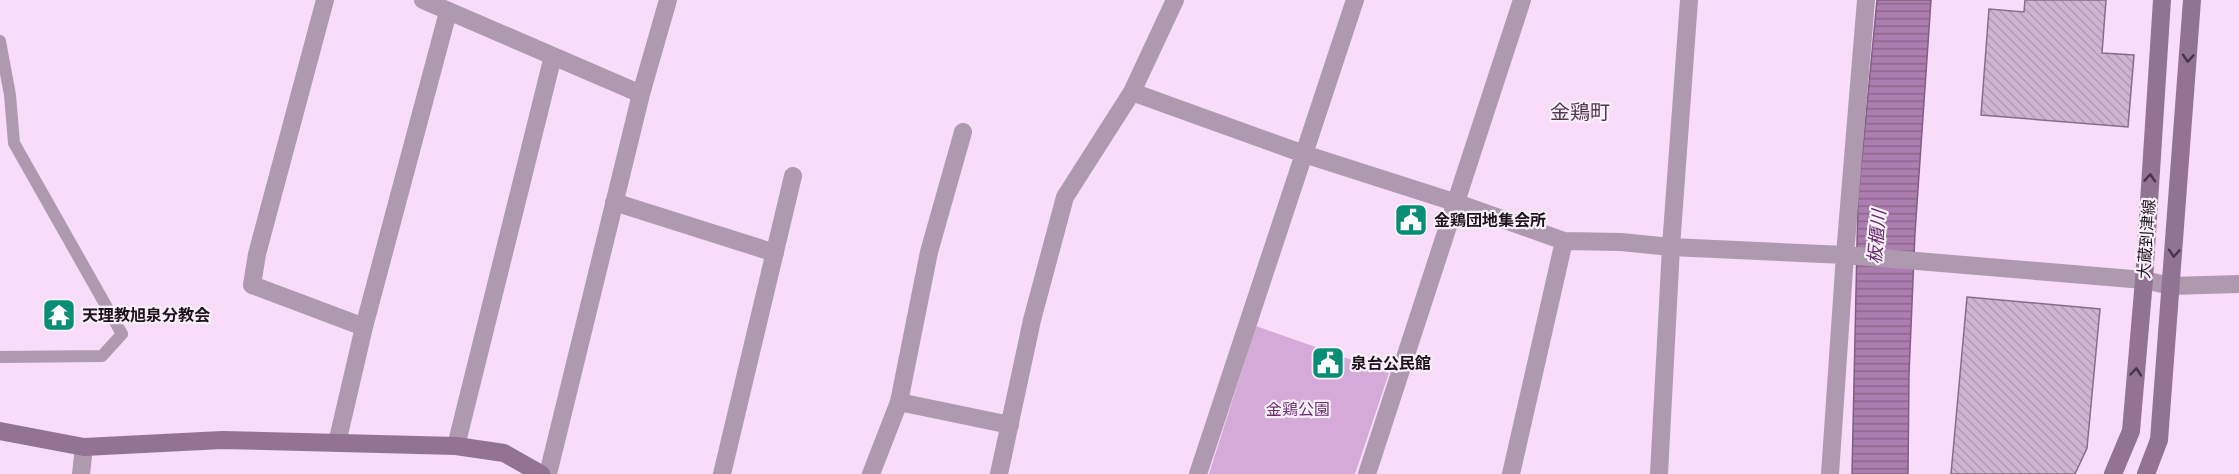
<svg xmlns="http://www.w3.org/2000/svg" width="2239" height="474" viewBox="0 0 2239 474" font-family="Raleway,'Noto Sans JP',sans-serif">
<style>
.green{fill:#d5a9d8}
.water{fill:url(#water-rules);stroke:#815e83;stroke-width:1.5}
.building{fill:url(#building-back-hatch);stroke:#876e88;stroke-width:1.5}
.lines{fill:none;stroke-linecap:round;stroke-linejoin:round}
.lane{stroke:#ae99af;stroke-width:12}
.street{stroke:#ae99af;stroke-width:18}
.secondary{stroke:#927394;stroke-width:18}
.oneway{stroke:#463547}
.labels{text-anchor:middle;stroke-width:4.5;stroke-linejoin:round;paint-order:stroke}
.poi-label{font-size:16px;font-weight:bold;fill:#1d131d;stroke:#fbf0fc;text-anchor:start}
.street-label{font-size:16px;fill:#1d131d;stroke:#fbf0fc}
.park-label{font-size:16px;fill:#692f6e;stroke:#fbf0fc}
.water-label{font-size:18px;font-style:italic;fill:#672d6c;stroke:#fbf0fc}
.quarter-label{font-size:20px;fill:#4f3850;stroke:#fbf0fc}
</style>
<defs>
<pattern id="water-rules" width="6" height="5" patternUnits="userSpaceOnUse" patternTransform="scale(1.5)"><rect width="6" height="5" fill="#ac7eaf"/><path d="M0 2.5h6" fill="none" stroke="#8b668e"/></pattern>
<pattern id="building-back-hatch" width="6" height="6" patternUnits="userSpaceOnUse" patternTransform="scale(1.5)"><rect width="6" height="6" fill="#cfb4d1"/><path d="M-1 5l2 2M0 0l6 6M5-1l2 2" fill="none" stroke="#b19ab3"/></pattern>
</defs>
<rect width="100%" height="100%" fill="#f8dcfa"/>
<path class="green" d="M1256,326l133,47 -34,101h-146z"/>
<path class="water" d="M1877,0h54l-16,233 -6,141 -1,100h-56l6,-274z"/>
<path class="building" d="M2025,0h81l-4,53 32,2 -6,72 -147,-12 8,-106 35,3z
M1967,297l133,12 -13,139 -12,26h-124z"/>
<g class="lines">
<path class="lane" d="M0,41l10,54 4,48 108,191 -20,22 -102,1"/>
<path class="street" d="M325,0l-68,254 -5,31 112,42
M423,0l218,94
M1132,92l172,62 153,49 107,38 57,1 50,5 174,8 299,25 27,6 68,-2
M614,202l161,51
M899,402l111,23
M337,443l27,-116 84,-315
M456,446l97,-390
M81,474l3,-27
M548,474l93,-380 27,-94
M722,474l71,-298
M871,474l28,-72 30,-150 34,-120
M999,474l33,-154 33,-123 67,-105 43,-92
M1198,474l157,-474
M1367,474l155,-474
M1511,474l53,-233
M1659,474l12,-227 18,-247
M1830,474l15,-219 21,-255"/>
<path class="secondary" d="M0,431l84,16 138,-7 234,6 48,7 37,21
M2113,474l18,-43 13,-151 18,-280
M2146,474l13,-34 33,-440"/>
</g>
<defs><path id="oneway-chevron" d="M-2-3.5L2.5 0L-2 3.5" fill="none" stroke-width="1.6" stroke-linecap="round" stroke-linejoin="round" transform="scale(1.5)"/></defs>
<g class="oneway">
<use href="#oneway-chevron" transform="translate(2188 58) rotate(94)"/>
<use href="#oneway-chevron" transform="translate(2150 178) rotate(-86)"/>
<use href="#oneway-chevron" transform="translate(2174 253) rotate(94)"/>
<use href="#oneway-chevron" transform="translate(2136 372) rotate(-85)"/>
</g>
<defs>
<symbol id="civic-square" viewBox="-11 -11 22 22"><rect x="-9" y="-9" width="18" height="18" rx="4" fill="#098e76" stroke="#fbf0fc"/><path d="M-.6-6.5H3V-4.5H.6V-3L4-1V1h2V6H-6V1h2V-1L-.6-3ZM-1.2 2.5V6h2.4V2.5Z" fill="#fff"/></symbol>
<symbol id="temple-square" viewBox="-11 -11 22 22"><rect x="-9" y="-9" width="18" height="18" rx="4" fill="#098e76" stroke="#fbf0fc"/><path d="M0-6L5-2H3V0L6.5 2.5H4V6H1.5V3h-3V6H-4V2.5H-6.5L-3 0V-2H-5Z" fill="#fff"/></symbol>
</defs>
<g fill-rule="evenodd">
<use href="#civic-square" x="1392" y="201" width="38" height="38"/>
<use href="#temple-square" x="40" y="296" width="38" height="38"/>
<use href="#civic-square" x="1309" y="344" width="38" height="38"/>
</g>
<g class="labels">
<g class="poi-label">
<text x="1434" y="226">金鶏団地集会所</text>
<text x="82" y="321">天理教旭泉分教会</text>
<text x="1351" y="369">泉台公民館</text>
</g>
<g class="street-label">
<text transform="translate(2146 239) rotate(-86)" y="6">大蔵到津線</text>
</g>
<g class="park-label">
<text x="1298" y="415">金鶏公園</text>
</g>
<g class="water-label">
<text transform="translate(1877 237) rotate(-85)" y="6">板櫃川</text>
</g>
<g class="quarter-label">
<text x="1580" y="119">金鶏町</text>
</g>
</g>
</svg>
